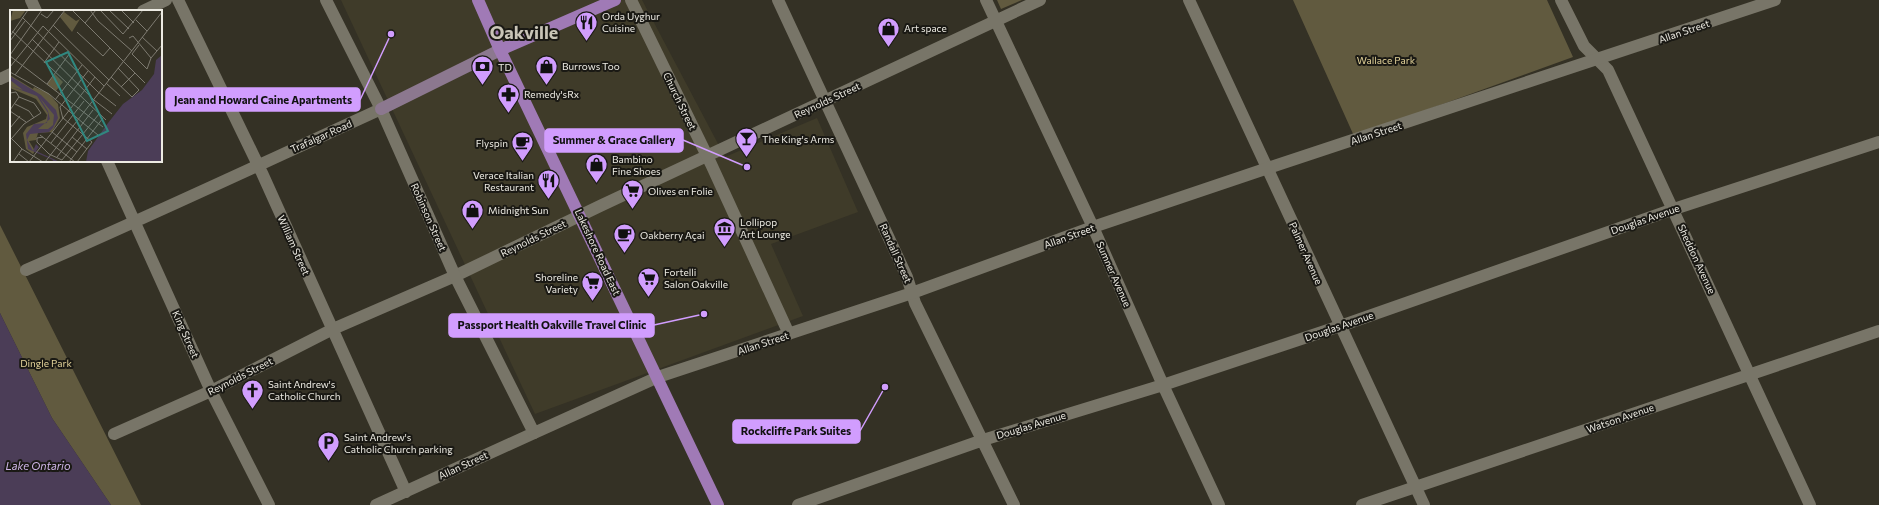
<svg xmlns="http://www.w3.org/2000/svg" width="1879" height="505" viewBox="0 0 1879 505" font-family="Commissioner,sans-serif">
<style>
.built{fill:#3f3b29}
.green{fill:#615a3f}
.water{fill:#4b3d57}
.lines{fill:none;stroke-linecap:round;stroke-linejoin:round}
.minor{stroke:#787568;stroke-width:12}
.tertiary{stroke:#787568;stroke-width:12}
.secondary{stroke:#8c788f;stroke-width:12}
.primary{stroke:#a07ab6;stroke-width:12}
.labels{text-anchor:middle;stroke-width:4;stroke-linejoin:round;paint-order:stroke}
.poi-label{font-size:10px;fill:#edebe3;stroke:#1a1914;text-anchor:start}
.street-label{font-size:10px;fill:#edebe3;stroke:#1a1914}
.park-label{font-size:10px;fill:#e2d299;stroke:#1a1914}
.water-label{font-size:11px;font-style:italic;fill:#d1b7ea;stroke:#1a1914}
.town-label{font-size:18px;font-weight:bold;fill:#c9c5b7;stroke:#1a1914}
.inset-road{fill:none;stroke:#7e7b71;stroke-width:1}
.view{fill:#308880;fill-opacity:0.15;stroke:#308880;stroke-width:2}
.inset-edge{fill:none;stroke:#edebe3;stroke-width:2}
.leader{fill:none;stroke:#d19dfe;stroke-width:1.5}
.callout-dot{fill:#d19dfe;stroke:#1a1914;stroke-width:1.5}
.callout{fill:#d19dfe;stroke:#d19dfe;stroke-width:1.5}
.callout-label{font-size:11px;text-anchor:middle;font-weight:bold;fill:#111}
</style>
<rect width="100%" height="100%" fill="#343125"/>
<path class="built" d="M341,0h301l83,157 92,-39 41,94 -87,32 32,72 -268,98z"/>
<path class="green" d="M997,0h25l-21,9z
M1293,0h254l26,57 -219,79z
M0,225l141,280h-30l-59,-87 -52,-105z"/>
<path class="water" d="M0,313l52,105 59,87h-111z"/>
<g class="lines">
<path class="minor" d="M31,0l5,11
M178,0l84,173 144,319
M986,0l107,227 70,158 56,120
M1189,0l235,505
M1561,0l23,46 24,24 202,435
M143,11l23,-11
M0,79l11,-5
M107,161l104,230 58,114
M26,270c120,-52 237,-107 355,-161
M912,293l3,10 99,202
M114,434l97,-43 122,-62 122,-53 145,-70 440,-206
M376,505l158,-72
M798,505l185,-65 180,-55 186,-62 325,-114 205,-67
M1362,505l517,-174"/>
<path class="tertiary" d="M326,0l55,109 74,167 79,157 124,-56 254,-84 181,-66 175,-59 507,-168
M631,0l80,164 78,170
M778,0l129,277 5,16"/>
<path class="secondary" d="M381,109l119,-59"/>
<path class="primary" d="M478,0l22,50 218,455
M500,50l115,-50"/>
</g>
<defs>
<symbol id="restaurant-pin" viewBox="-11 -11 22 30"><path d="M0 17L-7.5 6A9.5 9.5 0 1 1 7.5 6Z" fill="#d19dfe" stroke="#1a1914"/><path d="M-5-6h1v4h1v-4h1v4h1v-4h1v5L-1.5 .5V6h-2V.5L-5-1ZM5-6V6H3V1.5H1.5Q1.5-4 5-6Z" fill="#111"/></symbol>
<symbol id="shop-pin" viewBox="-11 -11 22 30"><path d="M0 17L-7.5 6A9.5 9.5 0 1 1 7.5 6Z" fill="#d19dfe" stroke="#1a1914"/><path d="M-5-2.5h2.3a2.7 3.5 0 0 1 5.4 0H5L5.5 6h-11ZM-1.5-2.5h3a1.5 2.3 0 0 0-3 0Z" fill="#111"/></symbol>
<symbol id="bank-pin" viewBox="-11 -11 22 30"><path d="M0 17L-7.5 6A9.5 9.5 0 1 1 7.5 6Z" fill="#d19dfe" stroke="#1a1914"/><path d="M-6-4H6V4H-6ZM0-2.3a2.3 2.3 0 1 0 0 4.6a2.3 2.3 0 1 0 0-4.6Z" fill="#111"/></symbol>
<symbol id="pharmacy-pin" viewBox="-11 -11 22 30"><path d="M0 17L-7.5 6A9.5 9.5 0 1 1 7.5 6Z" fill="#d19dfe" stroke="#1a1914"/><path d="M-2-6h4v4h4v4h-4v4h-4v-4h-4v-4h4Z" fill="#111"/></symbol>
<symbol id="bar-pin" viewBox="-11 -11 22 30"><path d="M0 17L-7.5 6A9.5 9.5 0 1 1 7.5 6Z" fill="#d19dfe" stroke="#1a1914"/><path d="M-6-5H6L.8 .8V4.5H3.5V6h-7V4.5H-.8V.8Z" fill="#111"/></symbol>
<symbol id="cafe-pin" viewBox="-11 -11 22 30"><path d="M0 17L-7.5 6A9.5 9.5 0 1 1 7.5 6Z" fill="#d19dfe" stroke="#1a1914"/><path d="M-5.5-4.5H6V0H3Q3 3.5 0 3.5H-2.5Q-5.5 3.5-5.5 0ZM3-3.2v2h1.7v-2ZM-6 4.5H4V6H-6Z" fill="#111"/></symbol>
<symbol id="supermarket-pin" viewBox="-11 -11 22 30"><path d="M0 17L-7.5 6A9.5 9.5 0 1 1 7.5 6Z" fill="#d19dfe" stroke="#1a1914"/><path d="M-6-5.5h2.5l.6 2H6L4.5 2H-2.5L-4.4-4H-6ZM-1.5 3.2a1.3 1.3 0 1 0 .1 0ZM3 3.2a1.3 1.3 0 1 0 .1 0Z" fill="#111"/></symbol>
<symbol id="museum-pin" viewBox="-11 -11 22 30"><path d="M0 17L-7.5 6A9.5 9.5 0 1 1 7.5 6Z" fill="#d19dfe" stroke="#1a1914"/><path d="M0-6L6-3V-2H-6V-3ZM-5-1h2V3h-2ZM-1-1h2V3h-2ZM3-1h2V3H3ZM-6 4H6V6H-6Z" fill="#111"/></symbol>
<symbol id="church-pin" viewBox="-11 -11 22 30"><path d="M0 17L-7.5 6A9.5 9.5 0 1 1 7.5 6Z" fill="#d19dfe" stroke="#1a1914"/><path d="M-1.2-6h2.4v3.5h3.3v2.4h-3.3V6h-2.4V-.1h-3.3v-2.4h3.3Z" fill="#111"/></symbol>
<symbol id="parking-pin" viewBox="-11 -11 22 30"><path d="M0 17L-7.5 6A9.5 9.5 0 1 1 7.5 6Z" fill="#d19dfe" stroke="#1a1914"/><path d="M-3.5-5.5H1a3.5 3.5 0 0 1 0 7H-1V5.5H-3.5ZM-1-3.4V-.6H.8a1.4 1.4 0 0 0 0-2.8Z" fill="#111"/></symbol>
</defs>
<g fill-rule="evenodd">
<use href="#restaurant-pin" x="574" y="10" width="25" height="34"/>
<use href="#shop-pin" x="876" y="16" width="25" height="34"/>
<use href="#shop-pin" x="534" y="54" width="25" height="34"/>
<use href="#bank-pin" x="470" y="54" width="25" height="34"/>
<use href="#pharmacy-pin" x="496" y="82" width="25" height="34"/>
<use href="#bar-pin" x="734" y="126" width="25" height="34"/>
<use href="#cafe-pin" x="510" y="130" width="25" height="34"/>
<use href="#shop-pin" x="584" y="152" width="25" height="34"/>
<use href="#restaurant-pin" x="536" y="168" width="25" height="34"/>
<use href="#supermarket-pin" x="620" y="178" width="25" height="34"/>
<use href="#shop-pin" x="460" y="198" width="25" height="34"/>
<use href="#museum-pin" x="712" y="216" width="25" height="34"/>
<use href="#cafe-pin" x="612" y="222" width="25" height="34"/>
<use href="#supermarket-pin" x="636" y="266" width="25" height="34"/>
<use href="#supermarket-pin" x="580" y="270" width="25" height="34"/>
<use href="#church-pin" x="240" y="378" width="25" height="34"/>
<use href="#parking-pin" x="316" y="430" width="25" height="34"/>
</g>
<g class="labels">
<g class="poi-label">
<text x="602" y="20">Orda Uyghur<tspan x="602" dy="12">Cuisine</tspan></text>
<text x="904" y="32">Art space</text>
<text x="562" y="70">Burrows Too</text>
<text x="498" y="71">TD</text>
<text x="524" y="98">Remedy'sRx</text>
<text x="762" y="143">The King's Arms</text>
<text x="508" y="147" text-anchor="end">Flyspin</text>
<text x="612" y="163">Bambino<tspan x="612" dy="12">Fine Shoes</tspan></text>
<text x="534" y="179" text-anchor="end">Verace Italian<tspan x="534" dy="12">Restaurant</tspan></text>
<text x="648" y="195">Olives en Folie</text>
<text x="488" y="214">Midnight Sun</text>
<text x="740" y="226">Lollipop<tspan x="740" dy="12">Art Lounge</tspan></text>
<text x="640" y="239">Oakberry Açai</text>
<text x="664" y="276">Fortelli<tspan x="664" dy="12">Salon Oakville</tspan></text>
<text x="578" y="281" text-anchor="end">Shoreline<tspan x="578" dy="12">Variety</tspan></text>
<text x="268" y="388">Saint Andrew's<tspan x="268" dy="12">Catholic Church</tspan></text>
<text x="344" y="441">Saint Andrew's<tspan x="344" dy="12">Catholic Church parking</tspan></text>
</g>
<g class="street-label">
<text transform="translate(1684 31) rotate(-19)" y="4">Allan Street</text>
<text transform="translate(827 100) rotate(-25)" y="4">Reynolds Street</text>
<text transform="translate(680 101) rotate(64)" y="4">Church Street</text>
<text transform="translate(1376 133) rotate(-18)" y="4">Allan Street</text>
<text transform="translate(321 136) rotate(-24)" y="4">Trafalgar Road</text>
<text transform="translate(429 217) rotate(66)" y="4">Robinson Street</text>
<text transform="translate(1645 219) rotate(-19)" y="4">Douglas Avenue</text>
<text transform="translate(1069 236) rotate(-20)" y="4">Allan Street</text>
<text transform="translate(533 238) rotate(-26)" y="4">Reynolds Street</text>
<text transform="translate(294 245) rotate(66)" y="4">William Street</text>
<text transform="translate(598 252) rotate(65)" y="4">Lakeshore Road East</text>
<text transform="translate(896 253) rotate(66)" y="4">Randall Street</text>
<text transform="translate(1306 253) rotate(66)" y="4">Palmer Avenue</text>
<text transform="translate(1697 259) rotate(65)" y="4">Sheddon Avenue</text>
<text transform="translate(1114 274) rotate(66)" y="4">Sumner Avenue</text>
<text transform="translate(1339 326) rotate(-19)" y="4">Douglas Avenue</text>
<text transform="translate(186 334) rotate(66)" y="4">King Street</text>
<text transform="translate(763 343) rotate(-18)" y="4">Allan Street</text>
<text transform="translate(240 376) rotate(-27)" y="4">Reynolds Street</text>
<text transform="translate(1620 418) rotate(-19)" y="4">Watson Avenue</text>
<text transform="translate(1031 425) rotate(-17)" y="4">Douglas Avenue</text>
<text transform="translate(463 465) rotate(-25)" y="4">Allan Street</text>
</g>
<g class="park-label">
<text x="1386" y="64">Wallace Park</text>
<text x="46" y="367">Dingle Park</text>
</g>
<g class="water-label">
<text x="38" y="470">Lake Ontario</text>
</g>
<g class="town-label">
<text x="524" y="39">Oakville</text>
</g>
</g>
<g transform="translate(10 10)">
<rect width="152" height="152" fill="#343125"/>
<path d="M3,0h13l-6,8 -10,3zM54,2l12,9 4,-2 -8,13 -12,-15zM45,64l8,8 -7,9 -9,-7zM0,65l18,11 5,3 1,-2 14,6 10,11 2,14 -8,14 -14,1 -2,7 -7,1 6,10 -2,3 -7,-5 -3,-16 4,-6 19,-8 1,-4 -11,-16 -26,-11z" fill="#615a3f"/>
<path d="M152,45v107h-76l2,-11 20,-28 15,-19 19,-14 12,-16 2,-14zM0,66l31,19 15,15 2,8 -5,10 -4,4 -19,2 -3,6 6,11 3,-7 3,3 -3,4 24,11h-8l1,-2 -25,-11 -2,-15 8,-10 13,-1 1,-10 -11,-17 -27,-10 13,4 -13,-10zM30,88l14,17 -1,10 -5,4h-10l12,-10 -2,-8z" fill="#4b3d57" fill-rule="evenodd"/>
<path class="inset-road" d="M62,0l73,73M80,0l8,11 34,30M90,0l23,24 20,-24M99,0l20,19M111,0l13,13M31,4l6,4 7,-8M12,7l76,75 18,14M126,10l11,11M75,13l11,-13M43,15l56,55M2,21l94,89M67,22l26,24 7,-8M0,26l18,-26M132,27l15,14M119,28l4,-2 18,22M22,29l62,61 18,14M0,31l15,-20M129,35l-7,9 15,15 4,-11 11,-13M0,45l32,-45M0,46l93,71M34,53l15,-21M0,57l33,-41 61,60M0,62l39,22 34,29M5,65l50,-65M101,67l21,20 7,-7 -21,-22M96,73l14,13M37,74l23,-31M111,77l14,-14M0,83l6,-1 3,5 15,6 7,10 -17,11 -12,14M45,90l27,-35M5,94l14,7 5,7M0,100l9,-13M0,101l16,11M53,108l29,24 -15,20M53,109l-3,-12 28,-36M73,113l15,12M0,118l10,-12M42,122l25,20M30,125l35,27M0,127l12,12 21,13M33,127l-6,1v4l12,12 13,6 37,-46M62,127l15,12M41,133l33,-42M9,144l10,8M47,147l36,-47M3,152l9,-13M19,152l66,-85M35,152l117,-150M59,152l34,-44"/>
<path class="view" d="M58,42l40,79 -21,10 -41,-79z"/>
<rect width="152" height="152" class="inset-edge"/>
</g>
<path class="leader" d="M391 34L360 100M747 167L683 140M704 314L654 325M885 387L860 431"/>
<g class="callout-dot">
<circle cx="391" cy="34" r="4"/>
<circle cx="747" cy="167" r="4"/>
<circle cx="704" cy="314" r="4"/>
<circle cx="885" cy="387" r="4"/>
</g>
<g class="callout">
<rect x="166" y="88" width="194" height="23" rx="4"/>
<rect x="545" y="129" width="138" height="23" rx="4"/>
<rect x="449" y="314" width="205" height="23" rx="4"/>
<rect x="733" y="420" width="127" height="23" rx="4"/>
</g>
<g class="callout-label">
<text x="263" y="104">Jean and Howard Caine Apartments</text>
<text x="614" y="144">Summer &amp; Grace Gallery</text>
<text x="552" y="329">Passport Health Oakville Travel Clinic</text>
<text x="796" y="435">Rockcliffe Park Suites</text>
</g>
</svg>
